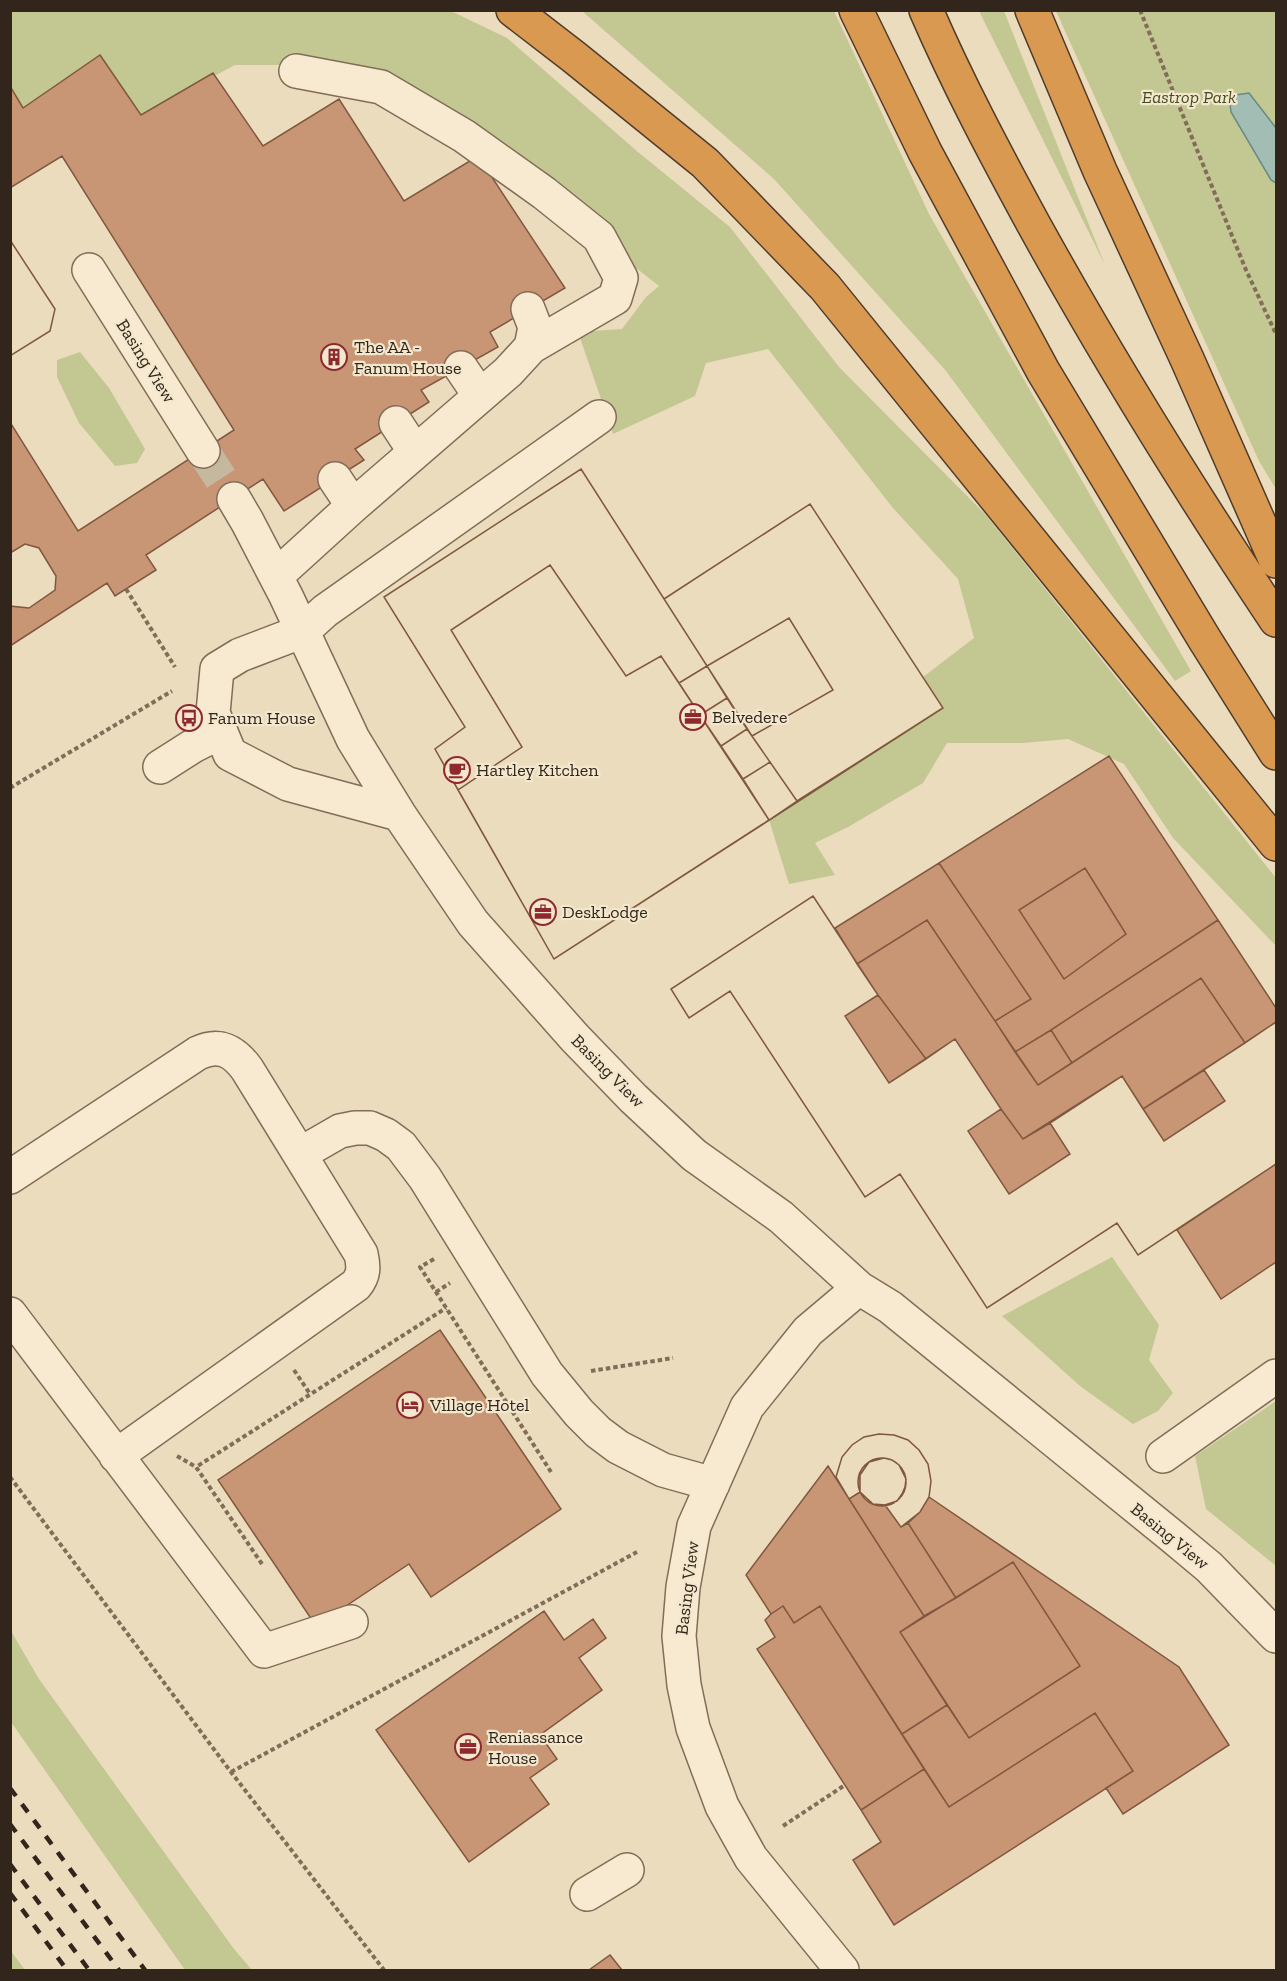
<svg xmlns="http://www.w3.org/2000/svg" width="1287" height="1981" viewBox="0 0 1287 1981" font-family="'Zilla Slab',serif">
<style>
.green{fill:#c3c893}
.water{fill:#a1bdb4;stroke:#698a81;stroke-width:1.5}
.building{fill:#c89575;stroke:#80573f;stroke-width:1.5;fill-rule:evenodd}
.lines{fill:none;stroke-linecap:round;stroke-linejoin:round}
.minor-tunnel{stroke:#c6b89e;stroke-width:33;stroke-dasharray:33 16;stroke-linecap:butt}
.minor-casing{stroke:#826d58;stroke-width:36}
.highway-casing{stroke:#503c2c;stroke-width:36}
.path{stroke:#826d58;stroke-width:4;stroke-dasharray:4.5 3;stroke-linecap:butt}
.minor{stroke:#f7ead0;stroke-width:33}
.highway{stroke:#d99950;stroke-width:33}
.rail{stroke:#32261c;stroke-width:4.5;stroke-dasharray:10 10;stroke-linecap:butt}
.labels{text-anchor:middle;stroke-width:4.5;stroke-linejoin:round;paint-order:stroke}
.park-label{font-size:18px;font-style:italic;fill:#444e23;stroke:#f3e7cd}
.poi-label{font-size:18px;fill:#32261c;stroke:#f3e7cd;text-anchor:start}
.street-label{font-size:18px;fill:#32261c;stroke:#f3e7cd}
</style>
<rect width="100%" height="100%" fill="#ebdcbe"/>
<path class="green" d="M10,11h441l56,27 131,114 92,75 109,140 147,148 290,363v68l-103,-108 -49,-74 -56,-25 -45,4h-76l-24,40 -75,44 -33,16 20,32 -46,9 -20,-64 173,-113 -19,-30 51,-39 -16,-59 -65,-71 -125,-159 -62,14 -11,33 -82,38 -35,-102 44,-3 24,-32 13,-11 -153,-120 -151,-101h-120l-94,50 -41,-60 -77,53 -12,-22z
M582,11h252l95,203 262,457 -16,10 -229,-310 -172,-192z
M979,11h25l101,254z
M1056,11h220v478l-17,-28z
M80,352l29,36 36,61 -8,14 -22,3 -36,-43 -22,-46v-17z
M1112,1257l47,68 -10,35 24,33 -15,18 -25,13 -53,-38 -78,-70z
M1276,1401v165l-70,-57 -11,-53z
M11,1631l28,48 195,270 18,21h-67l-174,-248z
M10,1951h1l14,19h-14z"/>
<path class="water" d="M1249,93l27,35v55l-5,-3 -40,-68 -2,-16z"/>
<path class="building" d="M100,55l41,60 72,-42 50,73 76,-47 65,102 74,-45 87,132 -75,44 8,15 -77,43 8,12 -74,47 9,11 -80,51 -21,-32 -117,76 10,15 -41,26 -8,-13 -97,63v-224l68,109 156,-101 -172,-274 -52,32v-102l13,22z
M10,240l45,69 -5,22 -40,25z
M10,240l45,69 -5,22 -40,25z
M581,469l83,130 146,-95 133,204 -389,251 -119,-210 30,-22 -81,-130z
M581,469l126,197 -28,17 -18,-27 -35,20 -76,-111 -99,65 71,117 -64,43 -23,-41 30,-22 -81,-130z
M810,504l133,204 -146,93 -45,-65 81,-46 -44,-72 -82,48 -43,-67z
M25,544l14,4 17,28 -1,14 -26,18 -19,-2v-53z
M550,565l76,111 35,-20 108,164 -215,139 -96,-169 64,-43 -71,-117z
M789,618l44,72 -81,46 -45,-70z
M707,666l20,32 -27,17 -21,-32z
M727,698l20,31 -26,17 -21,-31z
M747,729l23,33 -27,17 -22,-33z
M1109,756l109,164 -167,110 -36,22 -20,-31 36,-22 -92,-136zM1085,868l41,66 -62,45 -45,-69z
M770,762l27,39 -28,19 -26,-41z
M939,863l92,136 -36,22 -68,-101 -70,44 -22,-36z
M1085,868l41,66 -62,45 -45,-69z
M813,896l65,99 -33,21 44,67 66,-44 46,70 -33,22 41,63 61,-40 -20,-31 72,-47 42,65 61,-40 -21,-31 72,-48v142l-138,91 -21,-32 -130,85 -87,-134 -35,23 -135,-206 -41,27 -18,-29z
M813,896l65,99 -33,21 44,67 66,-44 46,70 -33,22 41,63 61,-40 -20,-31 72,-47 42,65 61,-40 -21,-31 72,-48v142l-138,91 -21,-32 -130,85 -87,-134 -35,23 -135,-206 -41,27 -18,-29z
M927,920l111,165 163,-107 44,65 -102,66 -21,-33 -99,63 -22,-30 -46,-70 -29,20 -48,-64 -21,-31z
M1218,920l58,88v14l-31,21 -44,-65 -129,85 -21,-33z
M878,995l48,64 -37,24 -44,-67z
M1051,1030l21,33 -34,22 -23,-33z
M1204,1070l21,31 -61,40 -21,-32z
M1001,1109l22,30 27,-16 20,31 -61,40 -41,-63z
M1276,1164v98l-55,37 -44,-69z
M440,1330l121,179 -130,88 -22,-33 -93,62 -98,-146z
M879,1434l15,1 14,5 11,10 9,14 3,17 -2,16 -9,15 -19,15 -16,-22 -12,-1 -13,-12 -11,7 -13,-22 6,-20 10,-12 12,-8z
M879,1434l15,1 14,5 11,10 9,14 3,17 -2,16 -9,15 -19,15 -16,-22 12,-4 5,-7 3,-7 1,-8 -7,-14 -7,-5 -8,-2 -15,4 -9,13v17l-11,7 -13,-22 6,-20 10,-12 12,-8z
M858 1482a24 24 0 1 1 48 0a24 24 0 1 1-48 0Z
M828,1466l96,150 -24,16 47,73 -45,29 -82,-128 -26,17 -11,-17 -12,8 -25,-39z
M860,1492l13,12 12,1 16,22 7,-4 48,75 -32,18 -75,-117z
M929,1497l250,170 50,78 -106,69 -17,-26 27,-17 -38,-58 -146,94 -47,-73 45,-29 22,33 111,-72 -67,-104 -57,36 -48,-75 12,-11z
M1013,1562l67,104 -111,72 -69,-106z
M783,1606l11,17 26,-17 104,163 -63,41 -104,-161 18,-12 -10,-17 6,-6z
M544,1611l20,29 29,-21 13,19 -27,20 23,32 -62,45 17,24 -27,19 19,26 -80,58 -93,-132z
M1095,1713l38,58 -239,154 -41,-65 28,-18 -20,-32 63,-41 25,38z
M610,1955l12,15h-33z"/>
<g class="lines">
<path class="minor-tunnel" d="M203,451l31,48"/>
<defs>
<path id="minor" d="M296,71l85,16 83,49 80,57 55,44 22,41 -6,20 -84,49
M89,270l114,181
M461,368l19,28
M396,423l19,29
M335,479l18,27
M234,499l13,22 39,75 67,143 46,75 74,109 102,115 58,60 61,57 87,62 78,71 31,19 283,230 36,30 67,69
M276,576l77,-70 155,-134 23,-25 4,-20 -7,-18
M160,767l33,-21 28,-14
M399,814l-111,-30 -58,-30 -17,-41 4,-44 23,-14 63,-24 22,-20 274,-194
M300,1154l40,-23 15,-3h15l16,7 15,11 24,32 122,196 32,39 19,19 20,15 45,23 50,14
M10,1177l188,-124c21,-10 36,-2 49,16l114,185c3,13 3,21 -5,31l-240,171
M10,1314l254,337 87,-29
M1163,1456l113,-80
M587,1894l40,-24
M842,1970l-91,-112 -29,-52 -29,-78 -9,-43 -5,-49 4,-49 11,-61 53,-119 61,-76 51,-43"/>
<path id="highway" d="M513,10l61,47 131,106 120,124 451,557
M856,10l69,142 118,219 162,269 71,113
M926,10c32,74 70,145 108,215 75,136 156,266 242,395
M1032,10l68,161 87,188 89,202"/>
</defs>
<use href="#minor" class="minor-casing"/>
<use href="#highway" class="highway-casing"/>
<path class="path" d="M1140,10l106,260 30,64
M126,589l49,78
M10,788l162,-97
M434,1259l-14,8 131,205
M436,1292l14,-9
M294,1370l16,24
M591,1371l82,-13
M177,1456l19,11
M10,1477l221,295 153,198
M262,1564l-66,-97 250,-159
M231,1772l406,-220
M783,1826l62,-41"/>
<use href="#minor" class="minor"/>
<use href="#highway" class="highway"/>
<path class="rail" d="M10,1788l135,182
M10,1824l109,146
M10,1864l79,106
M10,1893l57,77"/>
</g>
<defs>
<symbol id="building-ring" viewBox="-11 -11 22 22"><circle r="9.5" fill="#f3e7cd" stroke="#8e2a2e" stroke-width="1.5"/><path d="M-4-6H4V6H1V3H-1V6H-4ZM-2.5-4.3h1.7v1.8h-1.7ZM.8-4.3h1.7v1.8H.8ZM-2.5-1h1.7V.8h-1.7ZM.8-1h1.7V.8H.8Z" fill="#8e2a2e"/></symbol>
<symbol id="office-ring" viewBox="-11 -11 22 22"><circle r="9.5" fill="#f3e7cd" stroke="#8e2a2e" stroke-width="1.5"/><path d="M-6-3h4V-5.5h4V-3h4V5H-6ZM-1-4.5V-3h2v-1.5ZM-6 0V1H6V0Z" fill="#8e2a2e"/></symbol>
<symbol id="bus-ring" viewBox="-11 -11 22 22"><circle r="9.5" fill="#f3e7cd" stroke="#8e2a2e" stroke-width="1.5"/><path d="M-5-6H5V4H4V6H2V4H-2V6H-4V4H-5ZM-3.5-4V0h7V-4ZM-3.5 1.2v1.5H-2V1.2ZM2 1.2v1.5H3.5V1.2Z" fill="#8e2a2e"/></symbol>
<symbol id="cafe-ring" viewBox="-11 -11 22 22"><circle r="9.5" fill="#f3e7cd" stroke="#8e2a2e" stroke-width="1.5"/><path d="M-5.5-4.5H6V0H3Q3 3.5 0 3.5H-2.5Q-5.5 3.5-5.5 0ZM3-3.2v2h1.7v-2ZM-6 4.5H4V6H-6Z" fill="#8e2a2e"/></symbol>
<symbol id="hotel-ring" viewBox="-11 -11 22 22"><circle r="9.5" fill="#f3e7cd" stroke="#8e2a2e" stroke-width="1.5"/><path d="M-6-4.5h1.5V1H6V5H4.5V3h-9V5H-6ZM-4 0a1.8 1.8 0 1 1 3.6 0ZM.5 0V-2.5h3Q6-2.5 6 0Z" fill="#8e2a2e"/></symbol>
</defs>
<g fill-rule="evenodd">
<use href="#building-ring" x="319" y="342" width="30" height="30"/>
<use href="#office-ring" x="678" y="702" width="30" height="30"/>
<use href="#bus-ring" x="174" y="703" width="30" height="30"/>
<use href="#cafe-ring" x="442" y="755" width="30" height="30"/>
<use href="#office-ring" x="528" y="897" width="30" height="30"/>
<use href="#hotel-ring" x="395" y="1390" width="30" height="30"/>
<use href="#office-ring" x="453" y="1732" width="30" height="30"/>
</g>
<g class="labels">
<g class="park-label">
<text x="1189" y="103">Eastrop Park</text>
</g>
<g class="poi-label">
<text x="354" y="353">The AA -<tspan x="354" dy="21">Fanum House</tspan></text>
<text x="712" y="723">Belvedere</text>
<text x="208" y="724">Fanum House</text>
<text x="476" y="776">Hartley Kitchen</text>
<text x="562" y="918">DeskLodge</text>
<text x="430" y="1411">Village Hotel</text>
<text x="488" y="1743">Reniassance<tspan x="488" dy="21">House</tspan></text>
</g>
<g class="street-label">
<text transform="translate(146 361) rotate(58)" y="6">Basing View</text>
<text transform="translate(608 1071) rotate(45)" y="6">Basing View</text>
<text transform="translate(1170 1536) rotate(39)" y="6">Basing View</text>
<text transform="translate(687 1588) rotate(-83)" y="6">Basing View</text>
</g>
</g>
<rect width="1287" height="1981" fill="none" stroke="#32261c" stroke-width="24"/>
</svg>
